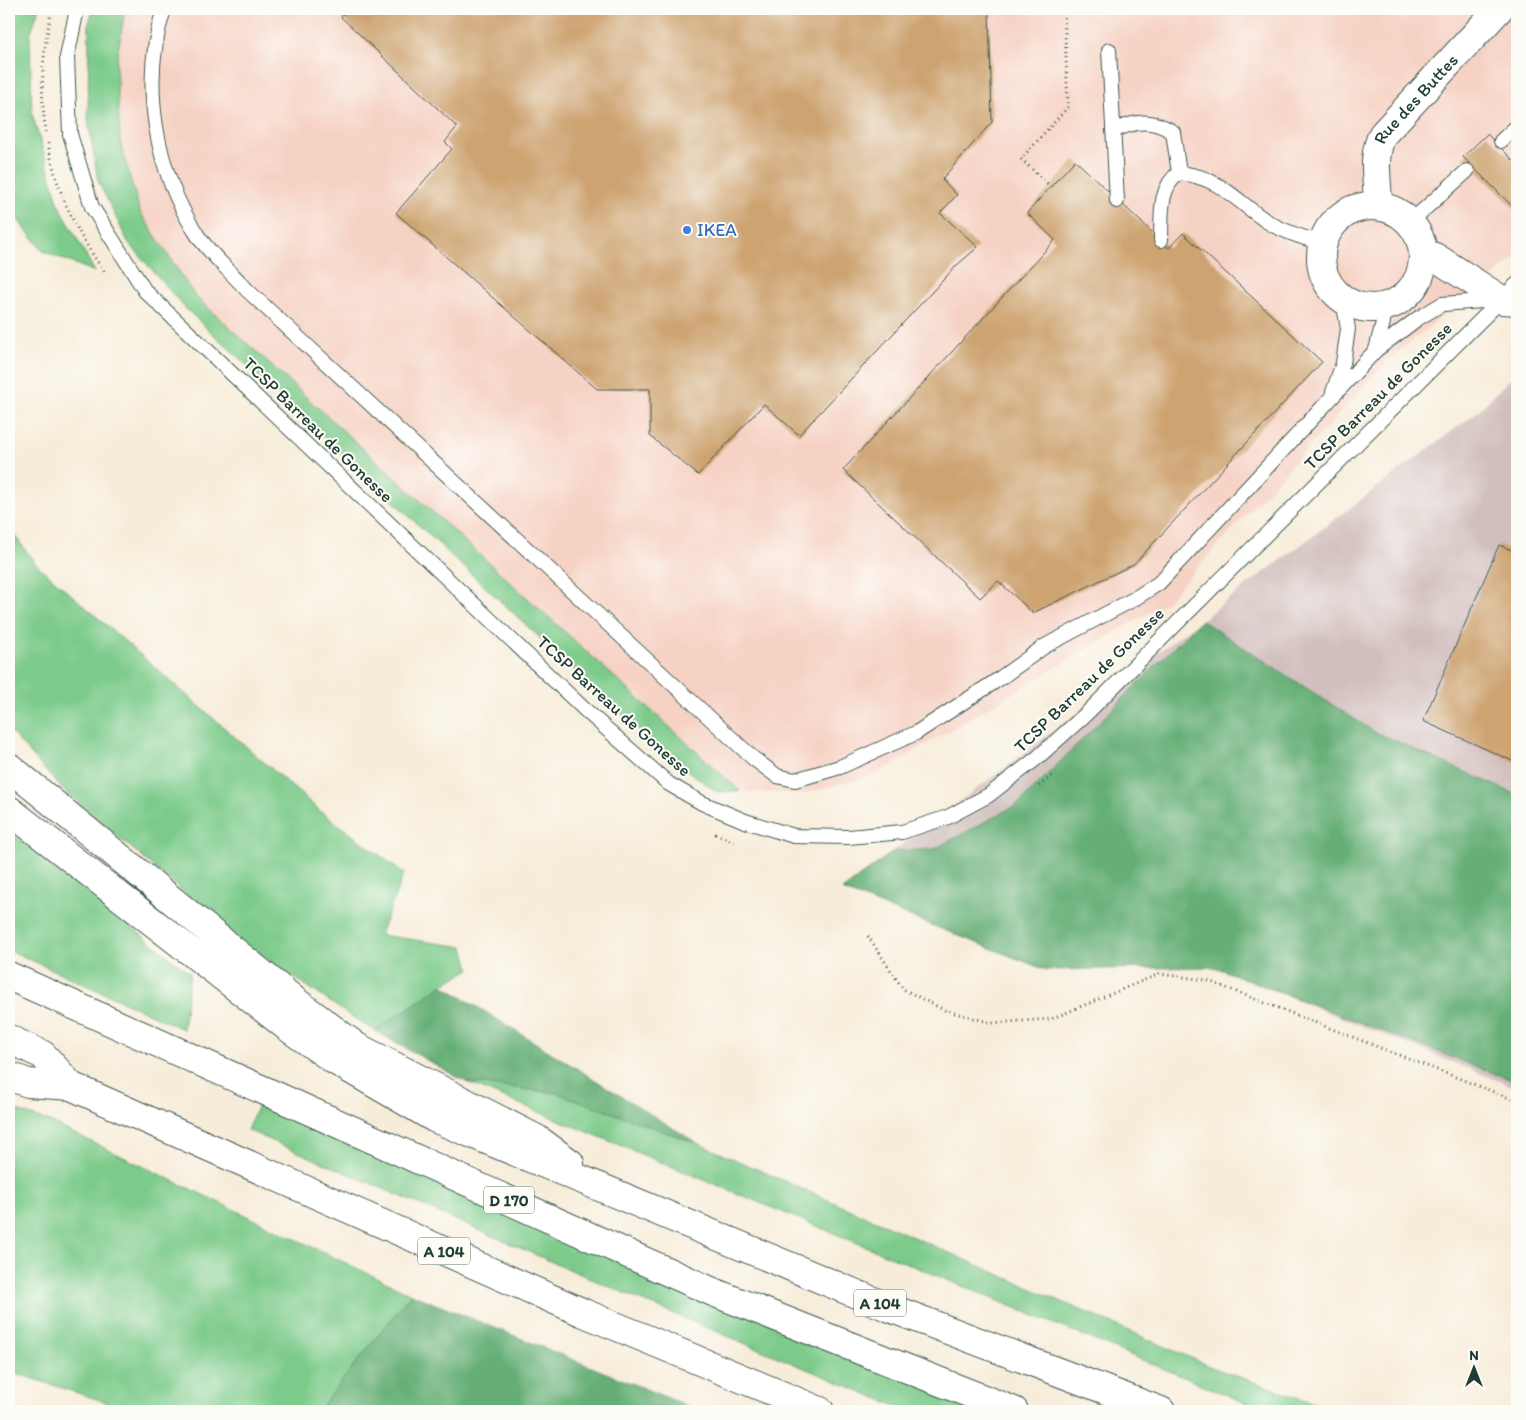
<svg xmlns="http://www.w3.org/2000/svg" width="1526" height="1420" viewBox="0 0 1526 1420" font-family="Itim,sans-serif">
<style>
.built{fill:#f6d2c4}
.industrial{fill:#d1bfbe}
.green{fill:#7ccb8a;stroke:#4e845f}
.forest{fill:#65af76;stroke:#427655}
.building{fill:#cda371}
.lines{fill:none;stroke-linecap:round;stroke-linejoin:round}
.service-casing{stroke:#3f574d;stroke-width:16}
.minor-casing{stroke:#3f574d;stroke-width:30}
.trunk-casing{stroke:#3f574d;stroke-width:30}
.motorway-casing{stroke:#3f574d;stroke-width:30}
.path{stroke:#3f574d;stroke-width:3;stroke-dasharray:1 4;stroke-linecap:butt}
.service{stroke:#fff;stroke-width:14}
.minor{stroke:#fff;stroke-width:28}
.trunk{stroke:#fff;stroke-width:28}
.motorway{stroke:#fff;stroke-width:28}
.shop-dot{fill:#3f7fe0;stroke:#fdfcf7;stroke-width:2}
.labels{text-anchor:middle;stroke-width:4;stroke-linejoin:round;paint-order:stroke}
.shield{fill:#fdfcf7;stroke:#62766e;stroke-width:1}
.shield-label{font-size:16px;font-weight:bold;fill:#1f3d34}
.street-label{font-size:18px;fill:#1f3d34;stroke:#fdfcf7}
.shop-label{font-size:18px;fill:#366cbe;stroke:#fdfcf7;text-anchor:start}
</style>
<rect width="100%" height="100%" fill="#fdfcf7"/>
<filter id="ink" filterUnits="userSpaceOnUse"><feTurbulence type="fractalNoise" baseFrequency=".02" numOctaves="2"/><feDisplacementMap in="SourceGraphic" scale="10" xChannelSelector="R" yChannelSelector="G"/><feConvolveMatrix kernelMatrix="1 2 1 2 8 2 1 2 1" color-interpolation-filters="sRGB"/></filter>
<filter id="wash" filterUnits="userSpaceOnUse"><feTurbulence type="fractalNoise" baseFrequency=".0096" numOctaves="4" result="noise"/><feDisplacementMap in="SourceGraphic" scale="20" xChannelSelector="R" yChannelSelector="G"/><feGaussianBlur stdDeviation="1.12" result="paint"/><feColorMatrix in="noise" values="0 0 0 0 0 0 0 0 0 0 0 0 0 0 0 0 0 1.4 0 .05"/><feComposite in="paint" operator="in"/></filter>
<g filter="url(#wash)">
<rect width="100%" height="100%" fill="#f7ecd9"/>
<path class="built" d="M125,9h1392v248l-128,102 -224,244 -289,171 -74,20 -62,-3 -545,-495 -55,-84 -20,-70 -4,-78z"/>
<path class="industrial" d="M1517,372v716l-303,-121 -168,3 -204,-80 633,-476z"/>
<path class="green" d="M9,9h30l-9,25 2,79 27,92 36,67 -52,-21 -34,-42z
M94,9h31l-9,55 4,78 20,70 55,84 545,495 -23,1 -51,-37 -482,-448 -56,-65 -30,-61 -10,-61 1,-98z
M9,528l27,36 284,247 84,62 -24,62 84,12 6,22 -28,16 -67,46 -26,-16 -112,-77 -176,-150 -52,-58z
M9,831l181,142 -7,56 -174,-79z
M466,1082l91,11 140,50 517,225 123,43h-71z
M260,1100l730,311h-82l-263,-109 -398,-172z
M9,1108l41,14 361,172 -93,117h-184l-125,-40z"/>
<path class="forest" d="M1201,620l172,111 144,64v287l-303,-115 -168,3 -204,-80 52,-39 40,-2 84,-45z
M442,985l255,158 -140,-50 -91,-11 -91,-51z
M411,1294l289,117h-382z"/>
<g id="blocks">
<path class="building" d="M348,9h641l3,113 -50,57 15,16 -17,18 38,34 -21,18 -158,170 -35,-31 -66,71 -48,-39v-47h-53l-201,-176 56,-64 -7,-7 12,-15 -116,-110z
M1487,134l30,30v47l-54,-54z
M1075,160l94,88 14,-15 139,129 -188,202 -101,49 -35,-32 -18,17 -137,-128 212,-230 -28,-27z
M1499,545l18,7v211l-94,-42z"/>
</g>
</g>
<g filter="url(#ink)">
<use href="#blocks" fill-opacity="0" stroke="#3f574d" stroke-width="1"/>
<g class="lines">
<defs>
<path id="service" d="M77,9l-10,48 3,77 22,73 53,84 439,418 85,75 33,19 43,18 49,15 55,1 53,-5 46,-15 41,-22 48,-37 48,-43 432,-431
M164,9c-24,74 -9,162 34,227 13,19 33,36 49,54l507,469 23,17 18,4 45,-13 76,-34 83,-54 46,-33 89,-47 25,-16 217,-233 41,-31 25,-15 54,-4
M1109,50l8,151
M1113,131c22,-10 38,-13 60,1l6,41
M1501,141l16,-15
M1410,222l57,-51
M1161,240c1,-23 -3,-52 18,-67 42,4 56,28 89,49 16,10 36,16 54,21
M1376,350l7,-28 1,-15
M1333,392l10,-29 5,-34 -5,-29"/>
<g id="minor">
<circle cx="1372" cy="257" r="51"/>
<path id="s1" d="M1378,206c0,-24 -7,-50 5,-72l116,-125"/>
<path d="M1423,254l12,3 67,43 15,1"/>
</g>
<path id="trunk" d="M9,976l704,316 301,119"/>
<path id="motorway" d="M9,767l290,237 58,43 180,92 33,24
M9,810l277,216 48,34 100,58 456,190 271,103
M9,1039l34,16 28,31
M9,1076l19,7 43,3 513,227 236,98"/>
</defs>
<use href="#service" class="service-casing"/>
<use href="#minor" class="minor-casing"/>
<use href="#trunk" class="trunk-casing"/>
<use href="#motorway" class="motorway-casing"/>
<path class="path" d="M46,132c-7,-42 -3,-82 6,-123
M48,143c8,48 28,89 56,128
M1051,187l-30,-28 47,-52 -4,-98
M1039,786l13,-10
M715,834l20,8
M868,936l35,53 41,21 48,13 59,-4 108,-45 47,6 311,121"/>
<use href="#service" class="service"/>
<use href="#minor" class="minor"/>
<use href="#trunk" class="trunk"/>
<use href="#motorway" class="motorway"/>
</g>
</g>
<circle class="shop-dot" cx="687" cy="230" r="5"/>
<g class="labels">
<g class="shield">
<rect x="484" y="1186.5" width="50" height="27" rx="4"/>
<rect x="418" y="1237.5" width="52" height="27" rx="4"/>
<rect x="854" y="1289.5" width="52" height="27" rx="4"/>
</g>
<g class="shield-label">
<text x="509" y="1206">D 170</text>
<text x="444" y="1257">A 104</text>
<text x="880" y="1309">A 104</text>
</g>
<g class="street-label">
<text dy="6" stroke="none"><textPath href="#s1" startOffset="121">Rue des Buttes</textPath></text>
<text transform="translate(1378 396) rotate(-45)" y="6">TCSP Barreau de Gonesse</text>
<text transform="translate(318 430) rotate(44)" y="6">TCSP Barreau de Gonesse</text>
<text transform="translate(1089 680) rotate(-44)" y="6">TCSP Barreau de Gonesse</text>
<text transform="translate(614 706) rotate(42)" y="6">TCSP Barreau de Gonesse</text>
</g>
<g class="shop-label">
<text x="697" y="236">IKEA</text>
</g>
</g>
<rect width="1526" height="1420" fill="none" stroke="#fdfcf7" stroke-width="30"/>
<g transform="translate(1474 1368)" stroke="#fdfcf7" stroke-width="4" paint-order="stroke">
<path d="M0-4L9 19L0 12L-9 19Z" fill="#1f3d34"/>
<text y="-8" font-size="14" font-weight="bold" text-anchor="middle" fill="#1f3d34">N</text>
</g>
</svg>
